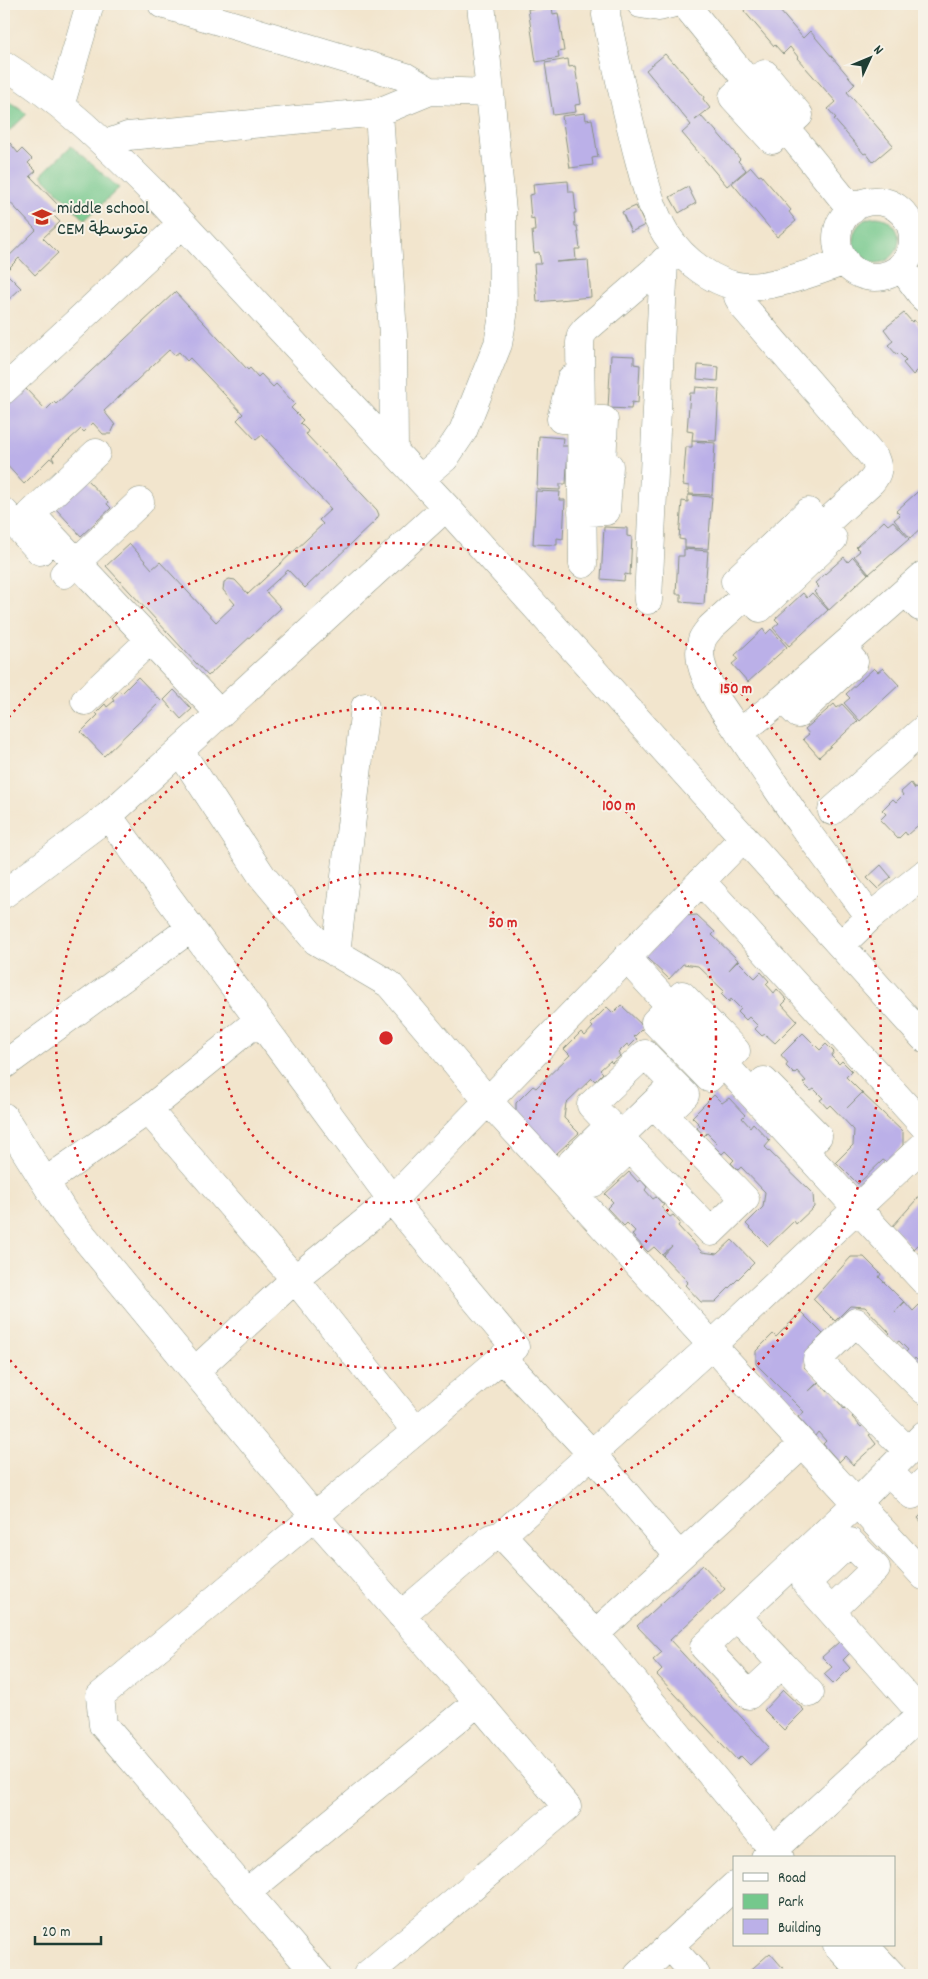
<svg xmlns="http://www.w3.org/2000/svg" width="928" height="1979" viewBox="0 0 928 1979" font-family="Dekko,'Playpen Sans Arabic',sans-serif">
<style>
.green{fill:#74c88c;stroke:#4a8260}
.building{fill:#bbb0e8}
.lines{fill:none;stroke-linecap:round;stroke-linejoin:round}
.minor-casing{stroke:#889180;stroke-width:29}
.minor{stroke:#fff;stroke-width:28}
.ring{fill:none;stroke:#d62828;stroke-width:2.5;stroke-dasharray:2.5 5}
.labels{text-anchor:middle;stroke-width:4;stroke-linejoin:round;paint-order:stroke}
.poi-label{font-size:18px;fill:#1f3d34;stroke:#f7f3e8;text-anchor:start}
.centre{fill:#d62828;stroke:#f7f3e8;stroke-width:2.5}
.ring-label{font-size:15px;text-anchor:middle;font-weight:bold;fill:#d62828;stroke:#f7f3e8;stroke-width:4;stroke-linejoin:round;paint-order:stroke}
</style>
<rect width="100%" height="100%" fill="#f7f3e8"/>
<filter id="ink" filterUnits="userSpaceOnUse"><feTurbulence type="fractalNoise" baseFrequency=".02" numOctaves="2"/><feDisplacementMap in="SourceGraphic" scale="10" xChannelSelector="R" yChannelSelector="G"/><feConvolveMatrix kernelMatrix="1 2 1 2 8 2 1 2 1" color-interpolation-filters="sRGB"/></filter>
<filter id="wash" filterUnits="userSpaceOnUse"><feTurbulence type="fractalNoise" baseFrequency=".0096" numOctaves="4" result="noise"/><feDisplacementMap in="SourceGraphic" scale="20" xChannelSelector="R" yChannelSelector="G"/><feGaussianBlur stdDeviation="1.12" result="paint"/><feColorMatrix in="noise" values="0 0 0 0 0 0 0 0 0 0 0 0 0 0 0 0 0 1.4 0 .05"/><feComposite in="paint" operator="in"/></filter>
<g filter="url(#wash)">
<rect width="100%" height="100%" fill="#f2e5cd"/>
<path class="green" d="M5,99l22,15 -21,20 -2,-2z
M71,146l48,42 -34,32 -44,-45z
M853 240a23 23 0 1 1 46 0a23 23 0 1 1-46 0Z"/>
<g id="blocks">
<path class="building" d="M740,4h34l29,34 7,-7 45,53 -8,8 46,53 -20,17 -7,-9 -2,1 -30,-35 2,-1 -8,-9 8,-7 -39,-44 1,-1 -8,-10 -7,7 -8,-9 -1,1 -30,-35 1,-2z
M552,6l1,8 5,-1 6,38 -6,1 1,6 -23,4 -8,-53z
M665,54l8,9 1,-1 30,35 -1,2 7,9 -15,12 6,-4 8,9 1,-1 30,35 -2,2 8,9 -19,16 -45,-53 9,-8 -45,-55z
M568,59l1,8 6,-1 6,38 -6,1 1,7 -23,3 -8,-52z
M585,113l1,7 6,-1 6,38 -6,1 1,7 -23,3 -8,-52z
M10,143l8,10 4,-4 10,10 -4,4 8,8 -6,5 30,31 -8,7 8,8 -17,16 15,15 -23,22 -16,-17 -14,14 16,16 -17,16v-43l32,-31 -32,-34v-49l1,1z
M751,167l8,9 2,-1 30,35 -2,2 7,9 -19,16 -45,-54z
M568,181l1,11h5l2,21h-2l1,13h2l3,23h-5l1,11 -20,2 32,-2 3,37 -54,5 -3,-38h7l-2,-12 -5,1 -2,-22h3l-1,-13 -3,1 -2,-24 5,-1 -1,-10z
M688,187l8,16 -17,10 -9,-16z
M636,206l9,19 -14,7 -9,-20z
M175,292l73,78 2,-2 8,9 3,-3 12,13 3,-3 19,20 -4,4 12,12 -3,3 8,8 -2,3 71,76 2,5 -3,5 -71,68 -17,-18 -23,21 16,17 -73,68 -102,-110 24,-22 22,25 8,-7 56,60 19,-18 -12,-14 1,-8 5,-3 6,1 13,14 75,-70 -4,-4 12,-11 -69,-74 -6,5 -19,-20 6,-6 -53,-56 -3,3 -8,-9 -4,3 -6,-5 -65,61 11,14 -4,9h-8l-10,-11 -9,9 -3,-3 -12,11 1,1h-2l-16,16 2,4 -4,-3 -26,26 -20,-22v-53l21,-21 21,22 8,-8 2,2z
M904,313l8,9 2,-2 10,13v44l-6,-7 -5,5 -10,-12 3,-3 -7,-7 -2,2 -9,-10 5,-4 -9,-12z
M611,355l23,1v8l6,1 -2,38 -6,-1 -1,7 -23,-1z
M698,365l21,2 -1,14 -21,-2z
M696,387l23,2 -3,52 -24,-1 1,-8 -6,-1 3,-38h5z
M539,436l24,2 -1,8h6l-2,38h-6v6l-23,-1z
M692,441l23,2 -3,52 -23,-1v-8l-6,-1 3,-38h6z
M87,480l21,22 -1,2 4,4 -30,28 -25,-27z
M924,486v39l-14,13 -16,-18 6,-5 -4,-4z
M536,491l24,1 -1,8h6l-2,39 -6,-1v7l-24,-1z
M688,495l24,2 -4,52 -23,-1v-8l-6,-1 3,-38 6,1z
M884,521l4,4 5,-4 16,18 -40,35 -15,-18 6,-5 -4,-4z
M604,527l23,1v8l5,1 -2,38 -5,-1 -1,7 -23,-2z
M684,549l24,2 -4,53 -23,-2v-8h-5l2,-38h6z
M844,557l4,5 5,-5 15,17 -39,36 -15,-18 5,-5 -4,-4z
M803,593l4,5 5,-5 16,17 -39,36 -16,-18 6,-5 -4,-4z
M763,629l3,5 5,-5 16,18 -39,35 -16,-18 6,-5 -3,-4z
M874,668l4,4 5,-4 16,17 -39,36 -16,-18 6,-5 -4,-4z
M138,677l23,24 -57,55 -23,-24 17,-17 -2,-2 9,-9 2,3 7,-6 -2,-3 7,-7 3,2z
M174,690l18,19 -11,10 -17,-19z
M834,704l3,4 5,-4 16,17 -39,36 -16,-18 6,-5 -4,-5z
M924,781v39l-17,15 -2,-3 -7,7 -18,-19 6,-6 -4,-4 11,-11 3,3 7,-7 -2,-3 10,-9 4,6z
M881,865l10,12 -13,12 -11,-11z
M697,915l18,17 -3,3 26,25 -9,10 9,-9 17,17 6,-6 8,9 -3,3 8,9 3,-4 10,11 -5,5 15,16 -22,22 -10,-9 -3,2 -7,-7 3,-3 -9,-9 -3,3 -8,-8 3,-3 -10,-10 -2,3 -8,-8 3,-3 -26,-25 -15,-2 -14,15 -23,-22 38,-41z
M621,1005l23,22 -10,10 3,2 -8,8 -2,-3 -9,9 2,3 -8,7 -2,-2 -10,9 3,3 -8,8 -3,-3 -26,25 -2,15 15,15 -23,21 -40,-38v-13l17,-17 3,2 34,-33 -6,-6 17,-17 4,4 8,-9 -3,-3 17,-17 6,6z
M803,1033l17,17 6,-6 8,8 -3,4 8,8 3,-3 10,10 -6,6 16,16 -15,15 15,-15 41,39v13l-17,17 -3,-2 -25,24 -22,-22 17,-17 1,-15 -24,-25 -3,3 -7,-8 3,-2 -9,-9 -3,2 -8,-8 3,-2 -9,-10 -3,3 -8,-8 2,-3 -7,-8z
M714,1095l8,8 7,-5 16,17 -3,3 8,9 3,-4 17,18 -5,6 48,47 1,13 -18,17 -2,-3 -26,25 -22,-22 17,-17 2,-15 -24,-25 -3,3 -7,-7 3,-3 -9,-9 -3,3 -8,-8 3,-3 -10,-10 -3,3 -7,-8 3,-3 -8,-8z
M629,1172l9,10 3,-2 6,7 -2,3 8,9 3,-2 8,8 -3,2 9,10 3,-2 7,8 -2,3 24,26 15,2 15,-14 22,23 -39,39h-14l-16,-17 3,-3 -25,-26 9,-10 -10,9 -8,-8 -6,5 -16,-17 3,-4 -8,-8 -3,3 -17,-18 6,-6 -8,-8z
M924,1191v48l-10,10 -22,-22z
M851,1257h13l17,17 -2,3 25,25 -9,10 10,-10 8,9 6,-6 5,5v57l-9,-9 -2,3 -8,-8 3,-3 -9,-9 -3,2 -8,-8 2,-2 -25,-26 -15,-1 -15,15 -22,-22z
M801,1312l22,22 -17,17 -2,16 15,14 -10,10 10,-9 9,10 3,-3 7,8 -2,2 8,10 3,-3 8,8 -3,3 9,10 3,-3 8,9 -3,2 7,9 -23,21 -8,-9 -6,6 -16,-18 3,-3 -8,-9 -3,4 -17,-19 6,-5 -48,-48v-13l17,-17 3,3z
M924,1512v13l-6,-7z
M703,1565l22,24 -55,51 99,107 -19,18 -9,-9 -4,4 -80,-85 5,-5 -9,-10 9,-8 -25,-26z
M839,1642l11,11 -7,7 7,8 -16,16 -10,-10 8,-7 -10,-10z
M783,1690l21,20 -20,20 -20,-20z
M770,1953l19,22h-44z"/>
</g>
</g>
<g filter="url(#ink)">
<use href="#blocks" fill-opacity="0" stroke="#889180" stroke-width="1"/>
<g class="lines">
<defs>
<path id="minor" d="M162,4l244,73 24,14
M607,4l-1,11c9,45 19,89 30,133 8,30 14,60 30,86 16,25 49,52 80,53 27,0 73,-16 99,-26
M641,4l18,3 12,-3
M685,4l167,206
M4,65c57,35 100,78 147,125l295,317 478,531
M765,74l34,41 -27,25 -39,-43 15,-15z
M61,103l29,-99
M379,112l14,223 1,116
M106,144l22,-8 251,-24 51,-21 60,2
M837 239a38 38 0 1 1 76 0a38 38 0 1 1-76 0Z
M901,267l23,31
M737,286l1,11 5,9 132,153c4,10 3,15 -4,23l-160,145c-3,4 -7,8 -9,13 -7,21 7,45 17,63l80,118 71,96
M571,379l-10,40 43,1 -2,46h7l-3,45 -24,1
M4,390l178,-166
M96,453l-65,61 189,200
M420,479l25,-21 18,-27 35,-87 5,-28 -1,-105 -21,-207
M4,512l36,39
M808,512l25,27 -73,69 -25,-27z
M583,564l-3,-221 1,-8 5,-6 92,-79
M64,574l76,-72
M906,592l14,15 4,-4
M648,600l16,-339
M783,699l15,15 56,-52 -12,-14
M85,701l65,-61
M739,733l44,-34 141,-124
M180,751l82,125 54,65 73,43 99,117 -96,99 123,147 -99,84
M832,811l92,-82
M744,837l-256,264 436,475
M701,881l223,245
M4,894l104,-78
M841,945l29,-28 54,-43
M336,953l29,-246
M626,958l298,323
M682,995l54,56 -27,27 -54,-56z
M4,1065l187,-137
M764,1081l54,55 -14,15
M148,1110l147,169 -100,92
M4,1117l61,97 249,302 164,186
M45,1182l103,-72 111,-90
M567,1187l107,-103 11,11 -21,20 81,84 -34,33 -81,-84 -37,35 -21,-21 38,-37 -19,-20 54,-51 29,30
M502,1358l89,95 88,103
M908,1451l-91,-91 39,-38 68,68
M888,1471l24,24 12,-13
M502,1535l93,99 185,224
M832,1610l44,-42 -26,-26 -44,41 116,131
M401,1615l90,-77 11,-3 210,-190 212,-200
M737,1616l45,48
M595,1634l208,-190
M810,1693l-28,-29 -33,31 -45,-48 152,-143 68,-69
M765,1858l159,-146
M246,1893l232,-191 89,105 -200,168
M669,1945l27,30
M837,1945l28,30
M864,1945l28,30
M317,1975l-214,-250 -3,-29 316,-265 -121,-152 97,-79 -284,-384 338,-309
M638,1975l96,-89"/>
</defs>
<use href="#minor" class="minor-casing"/>
<use href="#minor" class="minor"/>
</g>
</g>
<g class="ring">
<circle cx="386" cy="1038" r="165"/>
<circle cx="386" cy="1038" r="330"/>
<path d="M4 723A495 495 0 1 1 4 1353"/>
</g>
<defs>
<symbol id="school-bare" viewBox="-9 -9 18 18"><path d="M0-5L7-2L0 1L-7-2ZM-4 1L0 2.5L4 1V4Q0 6-4 4Z" fill="#c8321e" stroke="#f7f3e8" stroke-width="2.5" paint-order="stroke"/></symbol>
</defs>
<g fill-rule="evenodd">
<use href="#school-bare" x="28" y="203" width="28" height="28"/>
</g>
<g class="labels">
<g class="poi-label">
<text x="57" y="213">middle school<tspan x="57" dy="21">CEM متوسطة</tspan></text>
</g>
</g>
<circle cx="386" cy="1038" r="8" class="centre"/>
<g class="ring-label">
<text x="736" y="693">150 m</text>
<text x="619" y="810">100 m</text>
<text x="503" y="927">50 m</text>
</g>
<rect width="928" height="1979" fill="none" stroke="#f7f3e8" stroke-width="20"/>
<rect x="733" y="1856" width="162" height="90" fill="#f7f3e8" stroke="#a1aaa0"/>
<rect x="743" y="1873" width="25" height="8" fill="#ffffff" stroke="#a1aaa0"/>
<text x="778" y="1882" font-size="15" fill="#1f3d34">Road</text>
<rect x="743" y="1894" width="25" height="15" fill="#74c88c" stroke="#a1aaa0"/>
<text x="778" y="1906" font-size="15" fill="#1f3d34">Park</text>
<rect x="743" y="1919" width="25" height="15" fill="#bbb0e8" stroke="#a1aaa0"/>
<text x="778" y="1932" font-size="15" fill="#1f3d34">Building</text>
<g transform="translate(870 58) rotate(46)" stroke="#f7f3e8" stroke-width="4" paint-order="stroke">
<path d="M0-4L9 19L0 12L-9 19Z" fill="#1f3d34"/>
<text y="-8" font-size="14" font-weight="bold" text-anchor="middle" fill="#1f3d34">N</text>
</g>
<path d="M35 1936v8h66v-8" fill="none" stroke="#1f3d34" stroke-width="2.5"/>
<text x="42" y="1936" font-size="15" fill="#1f3d34" stroke="#f7f3e8" stroke-width="4" paint-order="stroke">20 m</text>
</svg>
